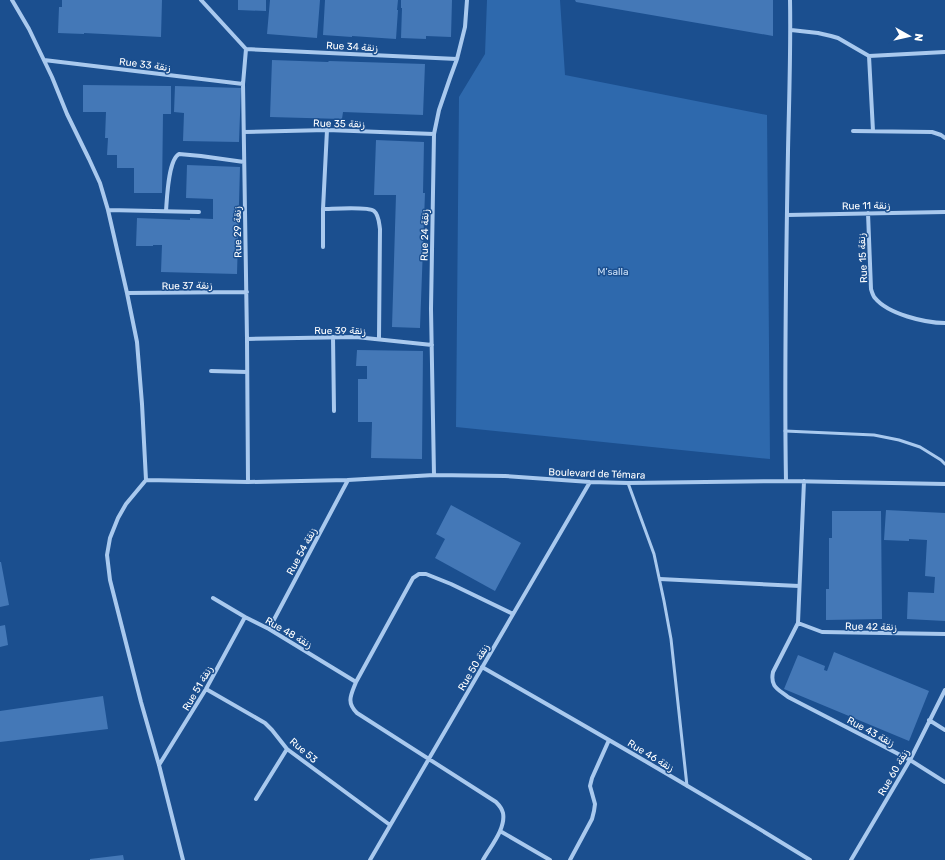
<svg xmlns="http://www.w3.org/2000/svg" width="945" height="860" viewBox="0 0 945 860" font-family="Rubik,Vazirmatn,sans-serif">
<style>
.green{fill:#2e69ad}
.building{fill:#4478b7}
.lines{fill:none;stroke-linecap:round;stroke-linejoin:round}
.service{stroke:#a9c9ee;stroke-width:3}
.minor{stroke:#a9c9ee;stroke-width:4}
.labels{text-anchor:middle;stroke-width:3;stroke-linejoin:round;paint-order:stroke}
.street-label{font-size:10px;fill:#fff;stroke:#1b4f8f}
.park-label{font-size:10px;fill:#cfe3fa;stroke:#1b4f8f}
</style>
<rect width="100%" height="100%" fill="#1b4f8f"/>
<path class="green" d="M487,0h73l5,75 202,40 3,344 -314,-32 3,-330 26,-43z"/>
<path class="building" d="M62,0h100l-1,37 -77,-4v1l-26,-1 1,-26h3z
M238,0h28v11l-28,-1z
M270,0h50l-3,38 -50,-4z
M325,0h73l-1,10h1l-2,29 -44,-3v1l-29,-2z
M401,0h51l-1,37 -25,-1v3l-25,-1 1,-30h-1z
M575,0h198v36l-197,-34z
M272,60l56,2 1,-1 96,3 -2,51 -80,-3 -1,7 -72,-2z
M83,85l88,1v28h-8l-1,79h-28v-25h-17v-13h-10l1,-17h-3l1,-26h-23z
M175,86l66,2 -2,54 -56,-1 1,-28 -10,-1z
M376,140l48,2 -1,51h2l-5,135 -28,-1 4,-132h-22z
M187,165l53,2 -3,107 -76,-2 1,-27h-9v1h-17l1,-28 53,2v-2l23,1v-20l-27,-1z
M357,350l66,1 -1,108 -51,-1 1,-36h-14v-43h9v-13h-11z
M451,505l70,38 -26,48 -60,-33 10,-19 -9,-5z
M886,510l59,3v108l-38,-2 1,-27 26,1 1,-16 -10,-1 2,-36 -18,-1v2l-25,-1z
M832,511h49l1,108 -56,1v-31h3v-51h3z
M0,562h1l8,43 -9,2z
M5,625l3,20 -8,2v-21z
M834,652l95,39 -20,50 -125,-52 14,-34 27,11 -1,4 3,1z
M103,696l5,33 -108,13v-31z
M123,855l1,5h-34v-1z"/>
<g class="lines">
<path class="service" d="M785,431l89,4 25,5 21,7 21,13 4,4
M628,483l26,71 10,47 7,38 16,147"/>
<path class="minor" d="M12,0l17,29 23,48 15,37 22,45 11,24 8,27 19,83 10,49 5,62 4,76 102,2 100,-2 86,-5 71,1 85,6 38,1 158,-2 159,3
M201,0l45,49 -3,35 4,255 1,143
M791,30l27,3 13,3 7,2 31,18 76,-4
M246,49l211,10
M869,56l4,75
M44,60l199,24
M853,131l79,1 9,3 4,3
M244,132l83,-2 107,4
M323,209c9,0 45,-3 51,2 5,4 5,12 6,18l-1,110
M108,210l91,2
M166,211c1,-12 2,-51 13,-57l22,2 43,6
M868,213l3,76c1,3 2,7 4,9 13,16 50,25 70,25
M787,215l158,-3
M323,247v-38l4,-79
M127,293l120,-1
M333,337l1,74
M247,339l109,-2 76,8
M211,371l36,1
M434,475l-3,-166 3,-175 5,-24 11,-32 7,-19 8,-32 2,-27
M146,480l-20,24 -8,14 -8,20 -3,17 3,25 31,122 18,63 24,95
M786,481c-2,-110 0,-220 2,-330 1,-50 3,-101 2,-151
M804,481l-6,142 -25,49c-3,15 5,17 15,25l122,63 35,22
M660,579l139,7
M213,598l32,19 24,12 87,53
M798,623l24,9 123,2
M269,629l79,-149
M482,667c110,63 220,126 328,193
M206,689l59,34 7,7 15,19 103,76
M929,720l16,10
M159,765l47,-76 39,-72
M256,799l31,-50
M500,831l50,29
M370,860l220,-378
M483,860c7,-13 23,-31 20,-47 -1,-4 -4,-8 -7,-11l-139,-89c-11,-11 -6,-18 -1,-31l57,-104 6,-4h7l25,10 62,30
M570,860l22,-41 2,-8 1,-7 -5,-18 2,-8 17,-38
M851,860l59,-100 35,-70"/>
</g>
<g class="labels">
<g class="street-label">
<text transform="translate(352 46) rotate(3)" y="4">Rue 34 زنقة</text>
<text transform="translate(145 64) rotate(7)" y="4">Rue 33 زنقة</text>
<text transform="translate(339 123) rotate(1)" y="4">Rue 35 زنقة</text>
<text transform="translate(866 205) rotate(-1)" y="4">Rue 11 زنقة</text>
<text transform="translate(237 232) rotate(-91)" y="4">Rue 29 زنقة</text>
<text transform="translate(424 235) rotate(-89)" y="4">Rue 24 زنقة</text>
<text transform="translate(862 258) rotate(-93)" y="4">Rue 15 زنقة</text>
<text transform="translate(187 285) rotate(-1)" y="4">Rue 37 زنقة</text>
<text x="340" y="334">Rue 39 زنقة</text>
<text transform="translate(597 473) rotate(2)" y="4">Boulevard de Témara</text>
<text transform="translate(301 551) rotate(-62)" y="4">Rue 54 زنقة</text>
<text transform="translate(871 626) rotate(1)" y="4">Rue 42 زنقة</text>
<text transform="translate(289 632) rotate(30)" y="4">Rue 48 زنقة</text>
<text transform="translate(473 667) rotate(-60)" y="4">Rue 50 زنقة</text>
<text transform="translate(197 688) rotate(-60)" y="4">Rue 51 زنقة</text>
<text transform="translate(871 731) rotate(28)" y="4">Rue 43 زنقة</text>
<text transform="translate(304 750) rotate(40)" y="4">Rue 53</text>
<text transform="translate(651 755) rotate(31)" y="4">Rue 46 زنقة</text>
<text transform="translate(893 772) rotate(-60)" y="4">Rue 60 زنقة</text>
</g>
<g class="park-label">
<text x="613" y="275">M'salla</text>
</g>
</g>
<g transform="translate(909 36) rotate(98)" stroke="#1b4f8f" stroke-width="3" paint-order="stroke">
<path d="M0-3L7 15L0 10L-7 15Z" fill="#ffffff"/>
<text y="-6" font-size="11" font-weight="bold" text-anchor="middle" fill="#ffffff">N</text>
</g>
</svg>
